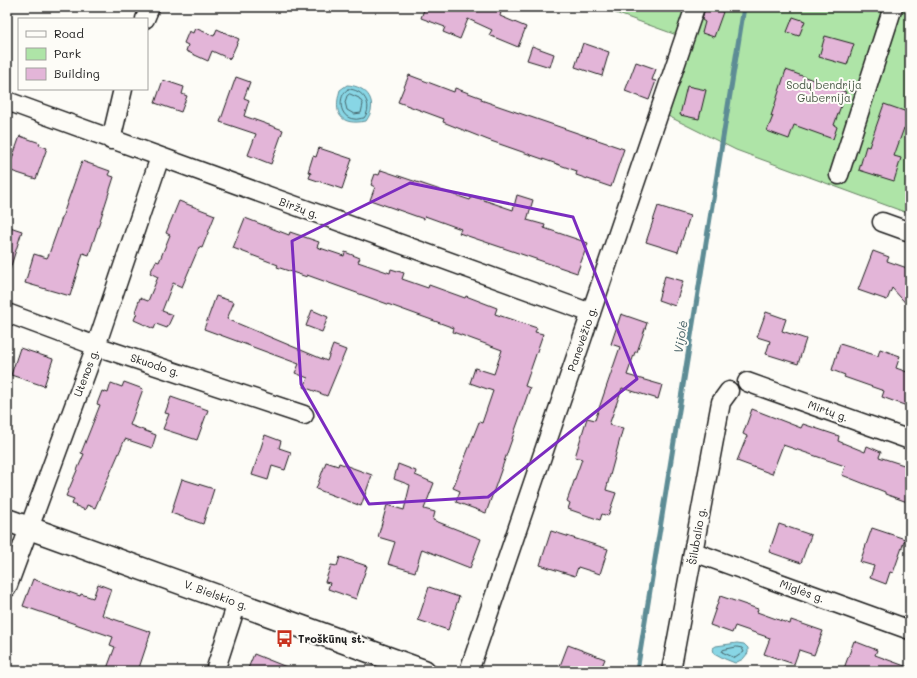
<svg xmlns="http://www.w3.org/2000/svg" width="917" height="678" viewBox="0 0 917 678" font-family="Mali,sans-serif">
<style>
.green{fill:#aee4a7;stroke:#658062}
.water{fill:#88d6e5;stroke:#5d8c95}
.lines{fill:none;stroke-linecap:round;stroke-linejoin:round}
.shore{stroke:#47666c;stroke-width:1}
.stream{stroke:#5d8c95;stroke-width:5}
.building{fill:#e3b5d8;stroke:#1c1c1c}
.minor-casing{stroke:#1c1c1c;stroke-width:21}
.tertiary-casing{stroke:#1c1c1c;stroke-width:25}
.minor{stroke:#fdfcf7;stroke-width:18}
.tertiary{stroke:#fdfcf7;stroke-width:22}
.marked{fill:none;stroke:#7b2cbf;stroke-width:3;stroke-linejoin:round}
.labels{text-anchor:middle;stroke-width:4;stroke-linejoin:round;paint-order:stroke}
.park-label{font-size:11px;fill:#485846;stroke:#fdfcf7}
.street-label{font-size:11px;fill:#1c1c1c;stroke:#fdfcf7}
.poi-label{font-size:11px;font-weight:bold;fill:#1c1c1c;stroke:#fdfcf7;text-anchor:start}
.water-label{font-size:12px;font-style:italic;fill:#425d62;stroke:#fdfcf7}
</style>
<rect width="100%" height="100%" fill="#fdfcf7"/>
<filter id="ink" filterUnits="userSpaceOnUse"><feTurbulence type="fractalNoise" baseFrequency=".025" numOctaves="2"/><feDisplacementMap in="SourceGraphic" scale="8" xChannelSelector="R" yChannelSelector="G"/><feConvolveMatrix kernelMatrix="1 2 1 2 8 2 1 2 1" color-interpolation-filters="sRGB"/></filter>
<g filter="url(#ink)">
<path class="green" d="M599,7h311v207l-174,-64 -76,-38 25,-74z"/>
<path class="water" d="M347,85c21,1 32,18 19,36 -26,5 -33,-7 -26,-31z
M737,643l7,1 4,4v5l-5,6 -8,4 -10,-4 -11,-6 -1,-5 3,-2z"/>
<g class="lines">
<path class="shore" d="M348,89c15,0 26,16 16,29 -3,0 -7,2 -10,1 -15,-1 -17,-23 -6,-30z
M350,94l9,4 4,6 -2,9 -7,1 -7,-4 -2,-8 2,-6z
M737,647l5,1 2,4 -9,6 -13,-6 1,-2z"/>
<path class="stream" d="M637,671l107,-664"/>
</g>
<path class="building" d="M425,7h65l11,5 -1,4 26,11 -8,20 -29,-12 3,-5 -24,-11 -8,20 -17,-7 2,-5 -24,-9z
M705,7l18,5 -9,25 -12,-4 3,-11 -3,-2z
M793,17l12,4 -6,15 -12,-4z
M195,28l19,8 3,-7 22,10 -9,20 -18,-8 -4,10 -22,-10 2,-6 -4,-2 5,-12 4,2z
M825,36l29,8 -7,21 -28,-8z
M583,43l26,9 -7,24 -27,-9z
M532,46l22,8 -4,13 -23,-7z
M636,62l20,7 -4,11 4,1 -7,19 -24,-9z
M786,70l60,22 -12,33 3,2 -4,12 -39,-14 -5,14 -22,-8 6,-15h-2z
M409,75l45,17 1,-4 27,10 -1,2 143,49 -13,38 -35,-12 1,-4 -89,-31 -45,-18 1,-3 -46,-17z
M236,77l14,5 -6,16 5,2 -5,16 39,14 -12,34 -23,-9 8,-21 -36,-12z
M163,80l21,7 -2,7 5,2 -6,16 -26,-9z
M687,86l19,4 -7,29 -19,-4z
M884,104l26,9v17l-6,-2 -10,28 7,2 -7,23 -35,-11 7,-24 3,1z
M20,136l20,7 -1,2 8,3 -11,31 -28,-9z
M319,148l33,11 -10,30 -33,-11 2,-5 -3,-1 5,-16 3,1z
M82,161l28,10 -2,4 6,2 -25,78 -6,-2 -13,43 -45,-13 9,-29 13,4 2,-4z
M381,170l89,30 2,-4 41,14 4,-15 16,5 -6,20 18,5 -1,3 44,15 -11,30 -118,-40 2,-4 -36,-13 -1,3 -54,-19 5,-13 -4,-2 4,-11 4,1z
M179,201l36,14 -13,33 -3,-1 -17,40 -9,-4 -11,28 11,4 -6,13 -11,-4 -2,5 -20,-9 3,-7 -2,-1 5,-14 8,3 10,-24 -8,-4 6,-12 3,1 11,-27 -4,-2z
M658,206l32,10 -12,36 -32,-10z
M245,218l44,17 1,-3 29,10 -2,5 27,9 1,-4 15,6 -2,4 32,11 1,-4 13,4 -2,6 26,9 1,-3 36,13 1,-2 31,12 -2,6 42,14 -2,4 8,2 -18,52 5,2 -44,125 -30,-11 4,-11 -7,-3 26,-66 3,1 11,-32 -23,-8 5,-15 19,6 8,-24 -49,-18 1,-4 -147,-53v2l-30,-10 1,-2 -45,-17z
M7,226l15,5 -12,38h-3z
M873,251l16,6 -2,4 23,8v39l-18,-20 -5,12 -29,-10z
M665,276l18,5 -8,25 -17,-6z
M216,296l18,6 -7,17 100,42 6,-16 13,5 -19,46 -23,-9 4,-9 -13,-5 4,-9 -95,-35z
M312,310l16,7 -6,15 -16,-6z
M766,312l20,7 -4,12 24,8 -8,25 -32,-10 4,-13 -13,-4z
M621,314l26,9 -10,29h-2l-8,23 35,10 -4,14 -36,-11 -13,37 14,3 -17,62 10,3 -8,23 -6,-2 -2,6 -32,-11 2,-6 -3,-2 15,-42 -7,-2 12,-39 8,2 25,-73 -9,-3z
M840,344l38,12 2,-7 20,7 -4,12 14,5v25l-3,8 -25,-9 2,-6 -40,-14 1,-2 -13,-5z
M20,348l33,11 -9,27 -33,-11z
M124,382l19,7 -13,36 26,10 -4,13 -27,-9 -30,69 -8,-3 -2,5 -13,-6 2,-5 -8,-3 18,-42 -3,-1 19,-48 -3,-1 5,-13 6,2 3,-10 11,4z
M171,397l37,13 -11,30 -34,-11 6,-15 -4,-1z
M752,409l49,19 2,-4 36,12 -1,5 27,11 2,-6 14,6 -2,5 31,10v36l-25,-9v-2l-43,-17 3,-9 -62,-21 -11,29 -35,-13 10,-25 -4,-2z
M265,435l16,6 -2,7 12,4 -6,18 -13,-4 -4,14 -16,-5z
M326,462l12,4 1,-3 33,12 -11,31 -45,-17z
M398,464l18,7 -1,4 19,8 -10,26 11,3 -2,8 48,19 -11,29 -48,-19 -7,23 -27,-8 7,-22 -17,-5 9,-32 17,5 6,-25 -16,-6z
M182,479l32,10 -11,35 -32,-11z
M779,524l32,11 -10,28 -32,-11z
M872,528l33,11 -12,34 -3,-1 -4,12 -16,-6 4,-12 -14,-4z
M551,531l57,18 -8,25 -22,-7 -3,9 -35,-11z
M340,557l27,9 -11,33 -28,-10 2,-6 -5,-1 6,-17 6,1z
M33,579l47,17 1,-2 12,4 5,-14 13,5 -9,26 49,17 -13,39h-32l9,-24 -5,-2 3,-8 -90,-31z
M429,587l30,10 -11,33 -30,-10z
M720,596l38,13 -1,3 33,12 1,-4 32,11 -9,24 -15,-5 -5,14 -30,-10 6,-16 -35,-12 -3,7 -22,-8z
M854,641l23,9 -2,5 35,13v3h-67z
M568,645l37,14 -5,12h-42z
M254,654l40,16v1h-47z"/>
<g class="lines">
<defs>
<path id="minor" d="M145,19l5,-12
M7,101l584,212
M111,140l12,-51
M839,175l54,-168
M882,222l28,10
M7,313l89,33 208,69
M747,382l163,58
M694,552l216,78
M7,588l89,-242 64,-189
M215,671l22,-68
M469,671l226,-664
M671,671l50,-269 8,-11"/>
<path id="tertiary" d="M7,520l417,151"/>
</defs>
<use href="#minor" class="minor-casing"/>
<use href="#tertiary" class="tertiary-casing"/>
<use href="#minor" class="minor"/>
<use href="#tertiary" class="tertiary"/>
</g>
</g>
<path class="marked" d="M410,183l163,34 64,162 -149,118 -119,7 -68,-120 -9,-143z"/>
<defs>
<symbol id="bus-bare" viewBox="-9 -9 18 18"><path d="M-5-6H5V4H4V6H2V4H-2V6H-4V4H-5ZM-3.5-4V0h7V-4ZM-3.5 1.2v1.5H-2V1.2ZM2 1.2v1.5H3.5V1.2Z" fill="#c8321e" stroke="#fdfcf7" stroke-width="2.5" paint-order="stroke"/></symbol>
</defs>
<g fill-rule="evenodd">
<use href="#bus-bare" x="272" y="626" width="25" height="25"/>
</g>
<g class="labels">
<g class="park-label">
<text x="824" y="89">Sodų bendrija<tspan x="824" dy="13">Gubernija</tspan></text>
</g>
<g class="street-label">
<text transform="translate(299 208) rotate(20)" y="4">Biržų g.</text>
<text transform="translate(582 339) rotate(-71)" y="4">Panevėžio g.</text>
<text transform="translate(155 365) rotate(18)" y="4">Skuodo g.</text>
<text transform="translate(86 373) rotate(-69)" y="4">Utenos g.</text>
<text transform="translate(828 411) rotate(20)" y="4">Mirtų g.</text>
<text transform="translate(697 536) rotate(-80)" y="4">Šilubalio g.</text>
<text transform="translate(802 591) rotate(20)" y="4">Miglės g.</text>
<text transform="translate(216 595) rotate(20)" y="4">V. Bielskio g.</text>
</g>
<g class="poi-label">
<text x="298" y="643">Troškūnų st.</text>
</g>
<g class="water-label">
<text transform="translate(681 337) rotate(-81)" y="4">Vijolė</text>
</g>
</g>
<rect width="917" height="678" fill="none" stroke="#fdfcf7" stroke-width="24"/>
<rect x="12" y="12" width="893" height="654" fill="none" stroke="#1c1c1c" stroke-width="1.5" filter="url(#ink)"/>
<rect x="18" y="18" width="130" height="72" fill="#fdfcf7" stroke="#a3a29f"/>
<rect x="26" y="31" width="20" height="6" fill="#fdfcf7" stroke="#a3a29f"/>
<text x="54" y="38" font-size="12" fill="#1c1c1c">Road</text>
<rect x="26" y="48" width="20" height="12" fill="#aee4a7" stroke="#a3a29f"/>
<text x="54" y="58" font-size="12" fill="#1c1c1c">Park</text>
<rect x="26" y="68" width="20" height="12" fill="#e3b5d8" stroke="#a3a29f"/>
<text x="54" y="78" font-size="12" fill="#1c1c1c">Building</text>
</svg>
